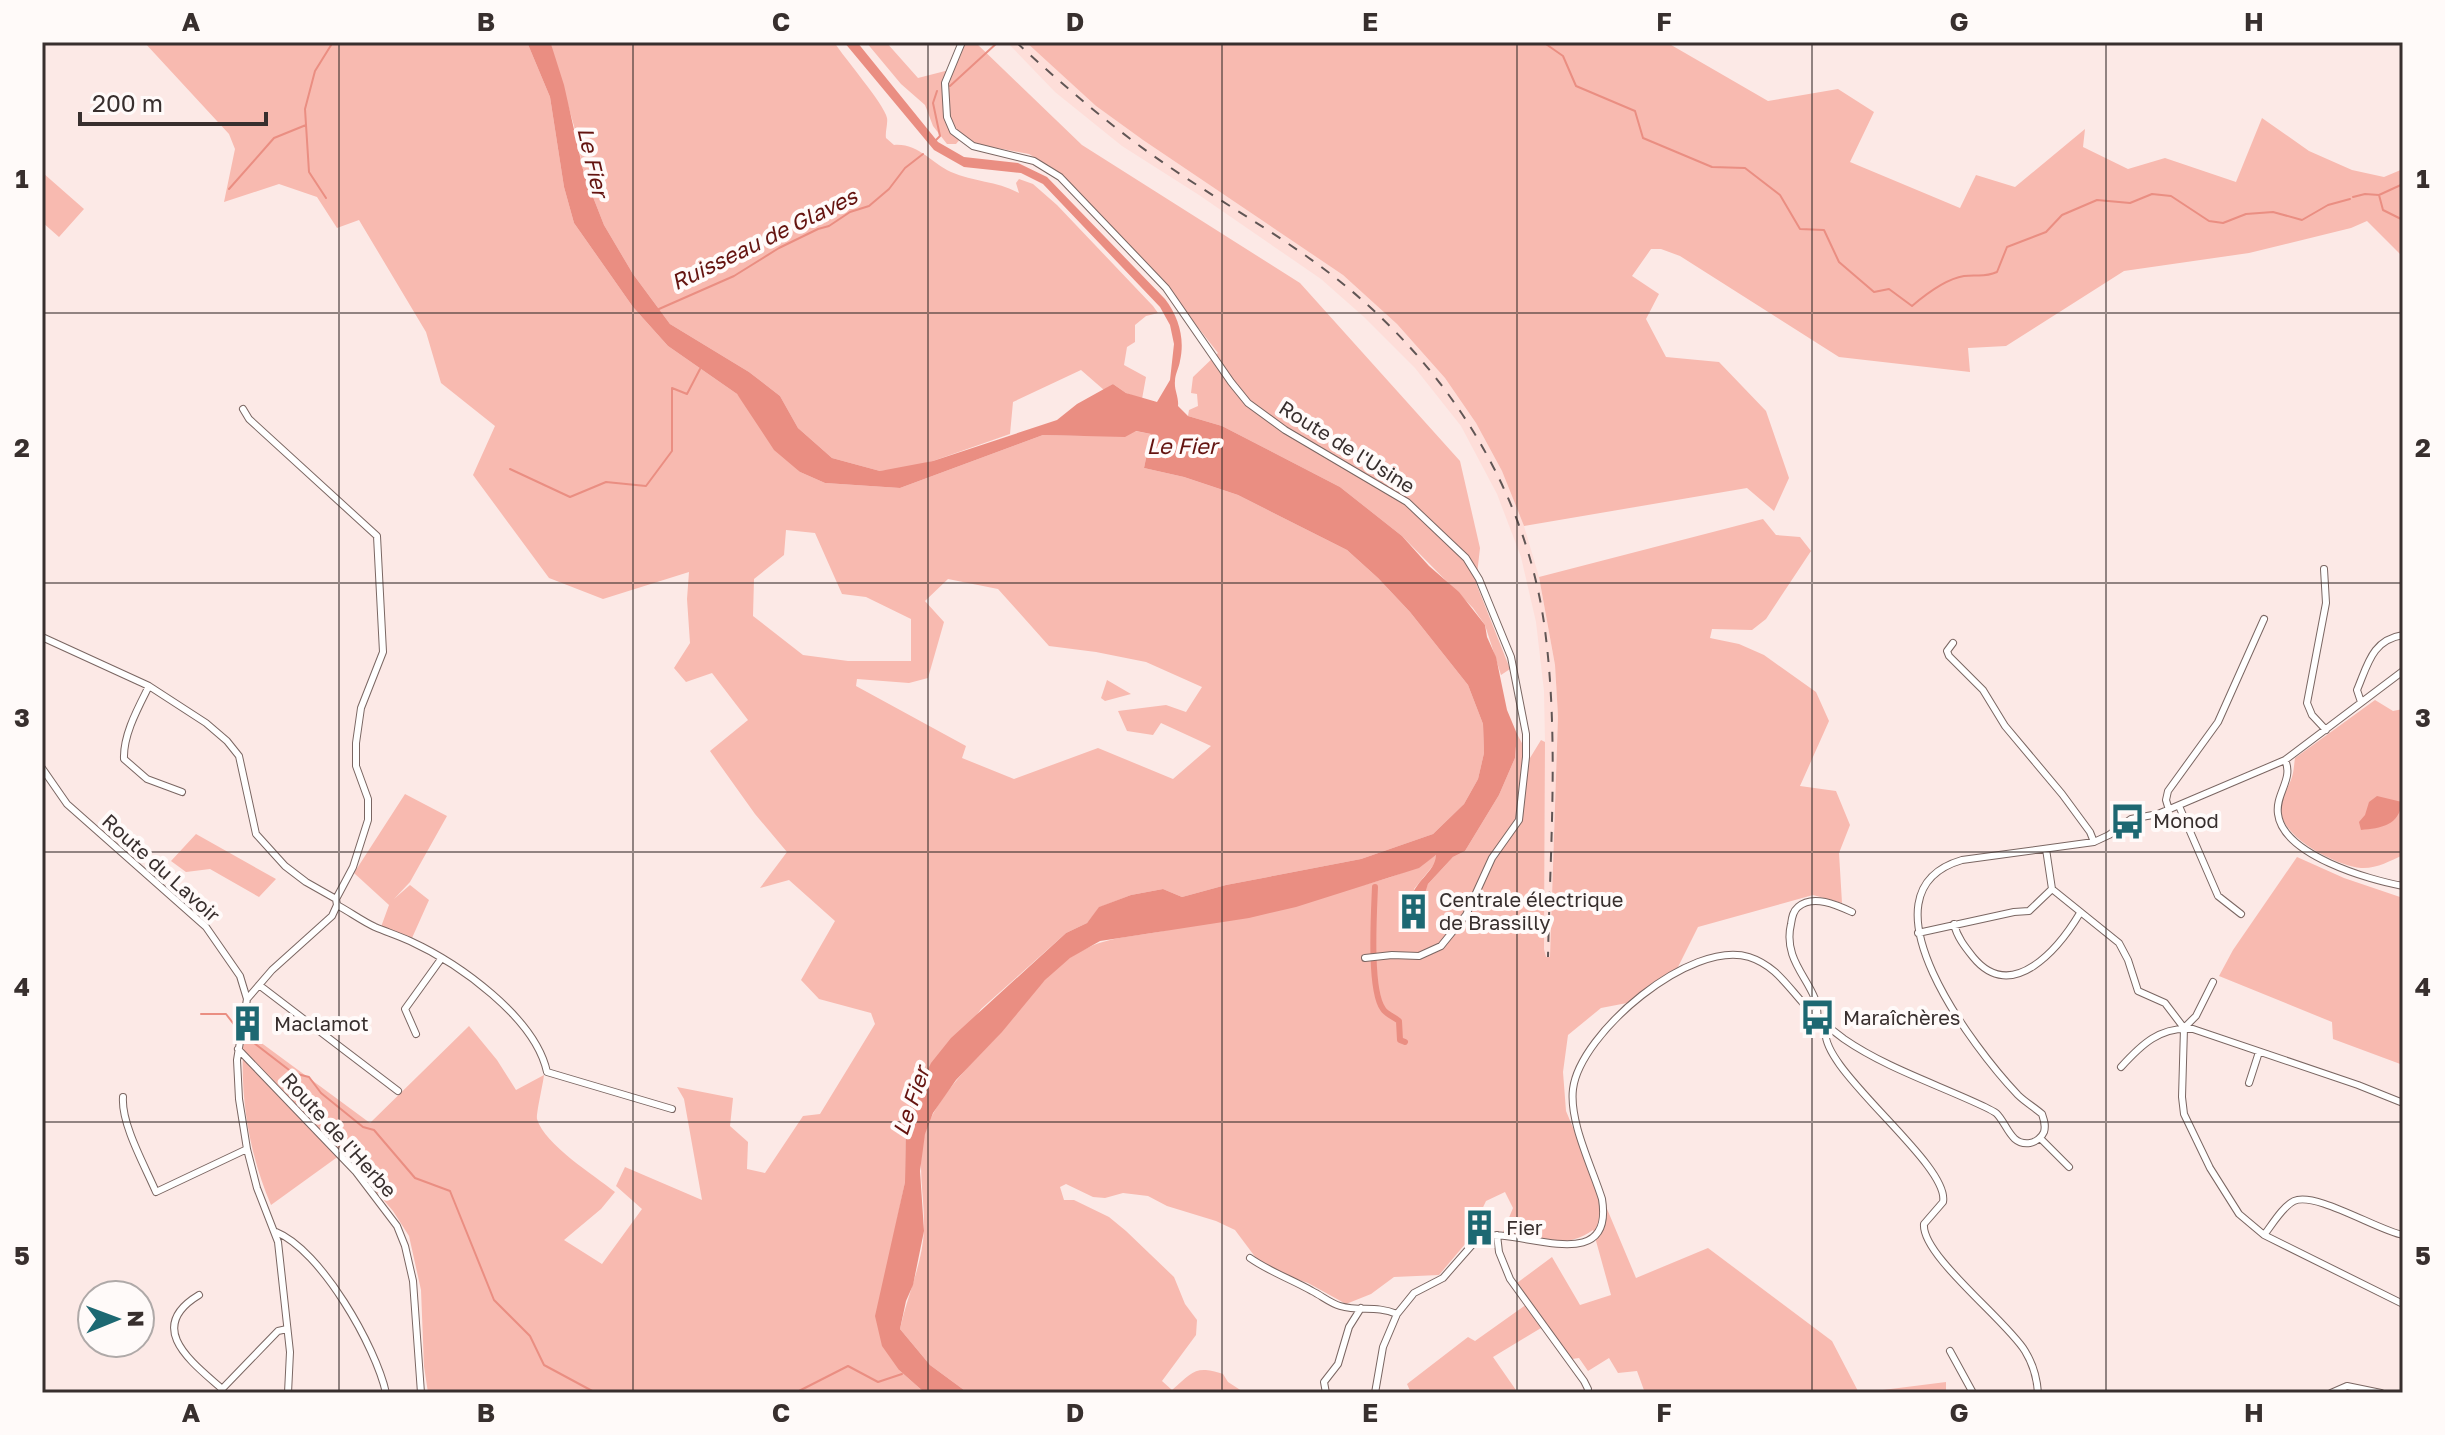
<svg xmlns="http://www.w3.org/2000/svg" width="2445" height="1435" viewBox="0 0 2445 1435" font-family="'Golos Text',sans-serif">
<style>
.built{fill:#feded9}
.green{fill:#f8bab0;fill-rule:evenodd}
.water{fill:#ea8e82}
.lines{fill:none;stroke-linecap:round;stroke-linejoin:round}
.stream{stroke:#ea8e82;stroke-width:2}
.canal{stroke:#ea8e82;stroke-width:6}
.minor-casing{stroke:#7a6662;stroke-width:8}
.minor{stroke:#fff;stroke-width:6}
.rail{stroke:#615655;stroke-width:2;stroke-dasharray:10 10;stroke-linecap:butt}
.grid{fill:none;stroke:#382f2e;stroke-width:2;stroke-opacity:0.55}
.labels{text-anchor:middle;stroke-width:8;stroke-linejoin:round;paint-order:stroke}
.street-label{font-size:20px;fill:#382f2e;stroke:#fffaf9}
.poi-label{font-size:20px;fill:#382f2e;stroke:#fffaf9;text-anchor:start}
.water-label{font-size:22px;font-style:italic;fill:#64130f;stroke:#fffaf9}
.neatline{fill:none;stroke:#382f2e;stroke-width:3}
.grid-label{font-size:26px;text-anchor:middle;font-weight:bold;fill:#382f2e}
</style>
<rect width="100%" height="100%" fill="#fce9e6"/>
<path class="built" d="M1007,42h19l70,64 47,34 200,135 54,49 48,54 31,45 26,48 22,55 15,51 16,88 3,51 -8,241h-4l-2,-8 1,-207 -1,-51 -8,-69 -15,-65 -24,-63 -36,-68 -46,-58 -51,-51 -43,-38 -122,-84 -77,-49 -67,-54z"/>
<path class="green" d="M144,42h383l23,55 14,90 10,36 59,84 35,39 69,48 63,78 25,11 75,5 143,-53 42,1 50,-5 16,3 -7,34 40,9 54,18 109,55 31,28 32,34 58,73 15,39 1,29 -6,26 -14,25 -31,30 -72,25 -135,26 -44,12 -19,-8 -32,6 -31,12 -13,16 -21,10 -85,76 -75,106 -1,67 -14,67 8,121 26,23h-497l-4,-27 -3,-76 -12,-54 -16,-25 -50,-58 -72,52c-23,-54 -32,-113 -27,-171l8,2 118,87 99,-97 28,34 19,30 28,-15c-1,9 -8,39 -7,44 8,26 57,56 78,73l-14,17 -37,31 38,24 40,-55 -26,-23 9,-19 77,33 -18,-101 -7,-12 56,11 -3,28 18,16 -1,27 18,4 38,-57 17,-2 55,-90 -4,-11 -52,-14 -18,-19 34,-59 -46,-41 -29,8 27,-36 -32,-38 -45,-63 38,-31 -36,-47 -26,9 -12,-14 16,-25 -3,-44 2,-27 -86,27 -54,-21 -76,-103 22,-49 -54,-43 -15,-51 -67,-112 -22,8 -20,-31 -38,-13 -55,18 11,-53 -6,-15zM786,530l29,3 27,61 24,3 45,22v42h-63l-45,-6 -50,-39 1,-37 30,-24zM948,579l50,10 51,57 47,6 50,10 56,25 -16,25 -20,-7 -48,6 9,20 26,4 8,-12 50,23 -38,33 -75,-31 -84,31 -52,-21 4,-12 -110,-60 1,-7 52,4 19,-5 16,-56 -19,-21z
M550,42h284c11,17 50,62 53,76 1,6 -2,14 -1,20l8,7c24,-2 37,18 57,27 23,10 46,9 68,21l-3,-10 3,-4 14,5 24,21 96,101 5,7 -12,3 -11,9v17l-8,5 -3,18 22,12 -4,22 -16,-6 -13,-9 -9,6 -23,-20 -68,32 -3,32 -77,27 -31,8 -22,2 -48,-13 -34,-30 -18,-32 -31,-24 -79,-48 -37,-50 -29,-49 -20,-51 -10,-48z
M866,42h20l32,36 35,-9 12,-27h10l107,103 218,138 160,178 20,87 -4,35 34,86 -9,6 -16,-50 -12,-17 -71,-72 -62,-49 -118,-61 -34,-10 1,-6 9,-4 -1,-12 -6,-1 2,-16 25,-24 -61,-78 -99,-103 -29,-18 -53,-10 -14,-7 -6,7h-9l-14,-18 -8,-21 -24,-21z
M1026,42h640l102,59 70,-12 36,23 -24,50 110,46 16,-33 39,12 70,-58 -2,18 45,22 37,-11 71,24 26,-64 47,33 43,19 32,7 19,-8v92l-3,-7 -33,-33 -16,7 -102,25 -125,18 -118,75 -38,2 2,24 -131,-15 -159,-101 -19,-7h-10l-19,27 27,18 -13,25 20,38 53,5 47,49 23,67 -15,33 -27,-23 -223,38 -22,-55 -26,-48 -31,-45 -48,-54 -54,-49 -200,-135 -47,-34z
M43,173l41,36 -25,28 -17,-15z
M1763,519l13,16 24,2 11,14 -45,68 -14,11 -40,-1 -2,9 29,6 25,11 52,37 13,29 -29,65 36,5 14,34 -11,28 3,50 -29,-8 -115,32 -21,42 -50,34 -26,5 -33,27 -5,37 3,39 70,167 72,-30 124,93 27,52 87,-11v11h-301l-8,-22 -19,2 -9,-15 -21,13 -9,-13 -7,1 -26,-34 -53,32 25,36h-107l-4,-9 61,-47 7,4 55,-39 -13,-19 35,-26 28,48 31,-10 -18,-65c-30,21 -56,8 -90,2l10,-24 -8,-16 -19,9 -20,42 -27,32 -45,2 -23,17 -25,10 -38,-21 -30,-10 -22,-15 -21,-28 -19,-9 -49,-15 -19,-10 -25,-3 -18,5 -12,-1 -27,-13 -6,3 4,13h10l35,17 17,14 48,46 11,27 12,16 -1,15 -34,46 10,9c21,-18 23,-25 51,-16l5,8 17,11h-277l-38,-28 -30,-36c7,-33 23,-66 24,-100 1,-32 -8,-64 1,-96 11,-35 43,-66 68,-92 26,-27 46,-62 78,-84 32,-21 56,-19 92,-26 35,-8 71,-17 106,-25 49,-12 128,-22 167,-51v7l-22,27 7,10 7,-15 25,-27 12,-6 34,-56 16,-37 2,-24 13,24 11,-18 4,2 -1,207 2,8h4l8,-241 -3,-51 -16,-88z
M1107,680l24,14 -26,7 -4,-3z
M2375,700l18,11 10,-2v146c-13,6 -27,14 -42,13 -24,-2 -76,-29 -80,-55 -2,-13 7,-24 11,-36 2,-6 2,-13 3,-19z
M405,794l42,22 -37,66 -16,17 16,-14 19,15 -17,38 -31,-11 8,-22 -35,-32z
M196,834l80,45 -17,18 -49,-28 -24,3 -15,-11z
M2297,857l47,21 59,20v167l-70,-26 -1,-17 -113,-46 14,-26z"/>
<path class="water" d="M527,42l24,2 13,41 20,89 20,51 29,49 37,50 79,48 31,24 18,32 34,30 48,13 53,-10 124,-41 20,-16 36,-20 13,9 31,9 13,-22 4,-36 -4,-19 -10,-18 -117,-123 -22,-11 -57,-6 -30,-17 -90,-108h13l81,100 26,15 54,6 29,14 118,122c14,18 20,40 15,62 -1,7 -5,13 -5,20 -1,9 4,16 3,25l10,10 34,10 118,61 62,49 27,30 30,26 26,33 2,12 9,20 11,53 10,24 -2,24 -16,37 -34,56 -12,6 -25,27 -6,18h-11c1,-20 25,-30 25,-47l-17,13 -123,39 -47,11 -149,23 -30,17 -25,22 -43,52 -46,48 -23,33 -8,21 -5,37 4,60 -11,54 -7,16 -6,28 30,36 38,28h-43l-26,-23 -17,-24 -7,-30 30,-134 1,-67 25,-52 20,-25 115,-105 21,-10 12,-16 32,-12 32,-6 19,8 44,-12 135,-26 72,-25 31,-30 14,-25 6,-26 -1,-29 -15,-39 -58,-73 -32,-34 -31,-28 -109,-55 -54,-18 -40,-9 7,-34 -15,-3 -11,6 -82,-2 -143,53 -75,-5 -25,-11 -26,-22 -37,-56 -69,-48 -35,-39 -59,-84 -10,-36 -14,-90z
M2377,796l25,6c-3,24 -21,26 -41,28l-2,-8 6,-7 4,-13z"/>
<g class="lines">
<path class="stream" d="M1543,42l20,14 13,30 59,25 8,27 69,29 33,1 35,27 20,34 24,1 15,32 35,30 15,-3 23,17c14,-12 33,-27 52,-30 14,-2 19,2 33,-4l10,-25 39,-15 16,-17 35,-15 33,3 22,-9 19,2 38,25 14,2 23,-9 27,-2 29,8 26,-15 22,-6
M950,86l48,-44
M936,140l4,-4 -7,-33 4,-12
M229,189l45,-51 32,-13
M2379,195l4,15 20,10
M2353,197l12,-3 14,1 24,-11
M326,198l-17,-26 -4,-63 10,-38 18,-29
M659,309l75,-33 45,-28 39,-19 11,-3 21,-14 19,-6 20,-17 16,-21 18,-14
M510,469l60,28 36,-15 40,4 26,-35v-63l15,6 13,-25
M201,1014h25l10,13
M245,1036l48,37 16,4 12,16 42,34 11,3 41,48 35,13 44,109 36,36 14,29 52,28
M795,1393l53,-27 30,16 24,-8"/>
<path class="canal" d="M1375,887c-1,25 -6,103 8,122 3,5 11,8 16,12l1,19 5,2"/>
<defs>
<path id="minor" d="M962,42l-17,41 2,34 6,14 20,15 61,15 26,16 106,111 65,94 17,21 37,27 122,72 59,56 13,21 32,78 15,77v23l-7,63 -27,38 -26,57 -25,31 -22,10 -27,-1 -27,3
M243,409l6,10 128,117 6,116 -22,56 -5,35v23l12,33v21l-15,47 -17,32
M2324,569l2,34 -19,100 5,12 14,15
M42,637l107,49 57,37 21,18 12,15 17,78 29,32 21,16 30,17 1,6 -5,11 -60,54 -25,29
M1953,643l-6,8 2,5 34,34 22,36 57,68 28,38 4,10
M149,686c-11,22 -26,49 -25,73l23,20 35,13
M2361,702l-4,-12c11,-26 15,-50 46,-55
M2285,760c9,19 -10,34 -7,54 5,41 91,66 125,72
M42,768l25,36 139,123 34,49 7,23 -10,61 2,39 8,50 10,39 21,54 12,110 -2,41
M2179,806l39,90 23,18
M2169,810l-3,-10 2,-9 50,-69 46,-103
M2046,849l6,40 67,54 9,17 10,31 27,12 19,25
M337,905c13,7 25,16 38,22 12,5 24,9 35,14 48,22 125,76 137,131l125,37
M1954,924c3,13 11,23 19,33 39,48 86,-9 107,-44
M1918,933l96,-21 15,-1 23,-22
M259,985l139,106
M1817,1018c5,-32 -36,-52 -26,-94 1,-7 2,-13 7,-17 15,-13 39,-2 54,5
M1827,1026c-18,36 124,137 116,176l-19,22c-3,31 83,97 101,127 8,13 12,27 13,42
M2184,1028l-2,69 2,17 26,54 29,46 25,21 139,69
M2184,1028l12,-12 17,-34
M416,1034l-11,-25 36,-50
M238,1049l118,123 41,54 8,20 8,35 8,112
M2121,1067c20,-22 39,-41 72,-38l165,56 45,18
M2249,1083l10,-31
M123,1097c-2,27 22,69 33,95l91,-43
M2040,1138l29,29
M276,1232c45,18 100,115 110,161
M1497,1235l2,17 11,27 74,102 4,8 -1,4
M2264,1235c8,-10 18,-28 30,-34 21,-10 85,30 109,34
M1250,1258c20,14 41,21 62,33 10,5 18,12 28,15 21,6 35,-1 57,8
M199,1295c-55,33 -6,68 23,94l56,-58 9,-2
M1950,1351l23,42
M1326,1393l-2,-11 14,-18 11,-37 12,-19
M1375,1393l8,-46 14,-33 17,-21 29,-15 36,-41c35,-12 136,43 123,-38 -10,-32 -33,-77 -29,-110 7,-56 118,-150 176,-132 25,8 37,27 54,46 12,13 26,25 41,36 42,29 95,46 141,68 4,2 8,4 11,6 11,10 14,33 34,30 6,-1 12,-6 14,-11 2,-7 0,-12 -2,-18 -8,-7 -17,-12 -24,-19 -42,-44 -166,-203 -56,-235l132,-18 15,-7 22,-16 27,-5 127,-54 118,-89
M2331,1393l16,-7 34,7"/>
</defs>
<use href="#minor" class="minor-casing"/>
<use href="#minor" class="minor"/>
<path class="rail" d="M1016,42c49,45 100,89 155,126 52,35 107,66 157,104 114,87 198,214 217,358 14,108 5,219 3,327"/>
</g>
<path class="grid" d="M339,42v1351M633,42v1351M928,42v1351M1222,42v1351M1517,42v1351M1812,42v1351M2106,42v1351M42,313h2361M42,583h2361M42,852h2361M42,1122h2361"/>
<defs>
<symbol id="bus-bare" viewBox="-9 -9 18 18"><path d="M-5-6H5V4H4V6H2V4H-2V6H-4V4H-5ZM-3.5-4V0h7V-4ZM-3.5 1.2v1.5H-2V1.2ZM2 1.2v1.5H3.5V1.2Z" fill="#1d6872" stroke="#fffaf9" stroke-width="2.5" paint-order="stroke"/></symbol>
<symbol id="building-bare" viewBox="-9 -9 18 18"><path d="M-4-6H4V6H1V3H-1V6H-4ZM-2.5-4.3h1.7v1.8h-1.7ZM.8-4.3h1.7v1.8H.8ZM-2.5-1h1.7V.8h-1.7ZM.8-1h1.7V.8H.8Z" fill="#1d6872" stroke="#fffaf9" stroke-width="2.5" paint-order="stroke"/></symbol>
</defs>
<g fill-rule="evenodd">
<use href="#bus-bare" x="2102" y="796" width="51" height="51"/>
<use href="#building-bare" x="1388" y="886" width="51" height="51"/>
<use href="#bus-bare" x="1792" y="992" width="51" height="51"/>
<use href="#building-bare" x="222" y="998" width="51" height="51"/>
<use href="#building-bare" x="1454" y="1202" width="51" height="51"/>
</g>
<g class="labels">
<g class="street-label">
<text transform="translate(1347 447) rotate(32)" y="7">Route de l'Usine</text>
<text transform="translate(161 868) rotate(42)" y="7">Route du Lavoir</text>
<text transform="translate(339 1135) rotate(48)" y="7">Route de l'Herbe</text>
</g>
<g class="poi-label">
<text x="2153" y="828">Monod</text>
<text x="1439" y="907">Centrale électrique<tspan x="1439" dy="23">de Brassilly</tspan></text>
<text x="1843" y="1025">Maraîchères</text>
<text x="274" y="1031">Maclamot</text>
<text x="1506" y="1235">Fier</text>
</g>
<g class="water-label">
<text transform="translate(593 162) rotate(77)" y="8">Le Fier</text>
<text transform="translate(764 239) rotate(-26)" y="8">Ruisseau de Glaves</text>
<text x="1182" y="454">Le Fier</text>
<text transform="translate(911 1101) rotate(-71)" y="8">Le Fier</text>
</g>
</g>
<rect width="2445" height="1435" fill="none" stroke="#fffaf9" stroke-width="88"/>
<g transform="translate(116 1319) rotate(89)"><circle r="38" fill="#fffaf9" stroke="#afa9a8" stroke-width="2"/>
<path d="M0-6L14 30L0 20L-14 30Z" fill="#1d6872"/>
<text y="-12" font-size="22" font-weight="bold" text-anchor="middle" fill="#382f2e">N</text>
</g>
<path d="M80 112v12h186v-12" fill="none" stroke="#382f2e" stroke-width="4"/>
<text x="92" y="112" font-size="24" fill="#382f2e" stroke="#fffaf9" stroke-width="6" paint-order="stroke">200 m</text>
<rect x="44" y="44" width="2357" height="1347" class="neatline"/>
<g class="grid-label">
<text x="191" y="31">A</text>
<text x="486" y="31">B</text>
<text x="781" y="31">C</text>
<text x="1075" y="31">D</text>
<text x="1370" y="31">E</text>
<text x="1664" y="31">F</text>
<text x="1959" y="31">G</text>
<text x="2254" y="31">H</text>
<text x="22" y="188">1</text>
<text x="2423" y="188">1</text>
<text x="22" y="457">2</text>
<text x="2423" y="457">2</text>
<text x="22" y="727">3</text>
<text x="2423" y="727">3</text>
<text x="22" y="996">4</text>
<text x="2423" y="996">4</text>
<text x="22" y="1265">5</text>
<text x="2423" y="1265">5</text>
<text x="191" y="1422">A</text>
<text x="486" y="1422">B</text>
<text x="781" y="1422">C</text>
<text x="1075" y="1422">D</text>
<text x="1370" y="1422">E</text>
<text x="1664" y="1422">F</text>
<text x="1959" y="1422">G</text>
<text x="2254" y="1422">H</text>
</g>
</svg>
